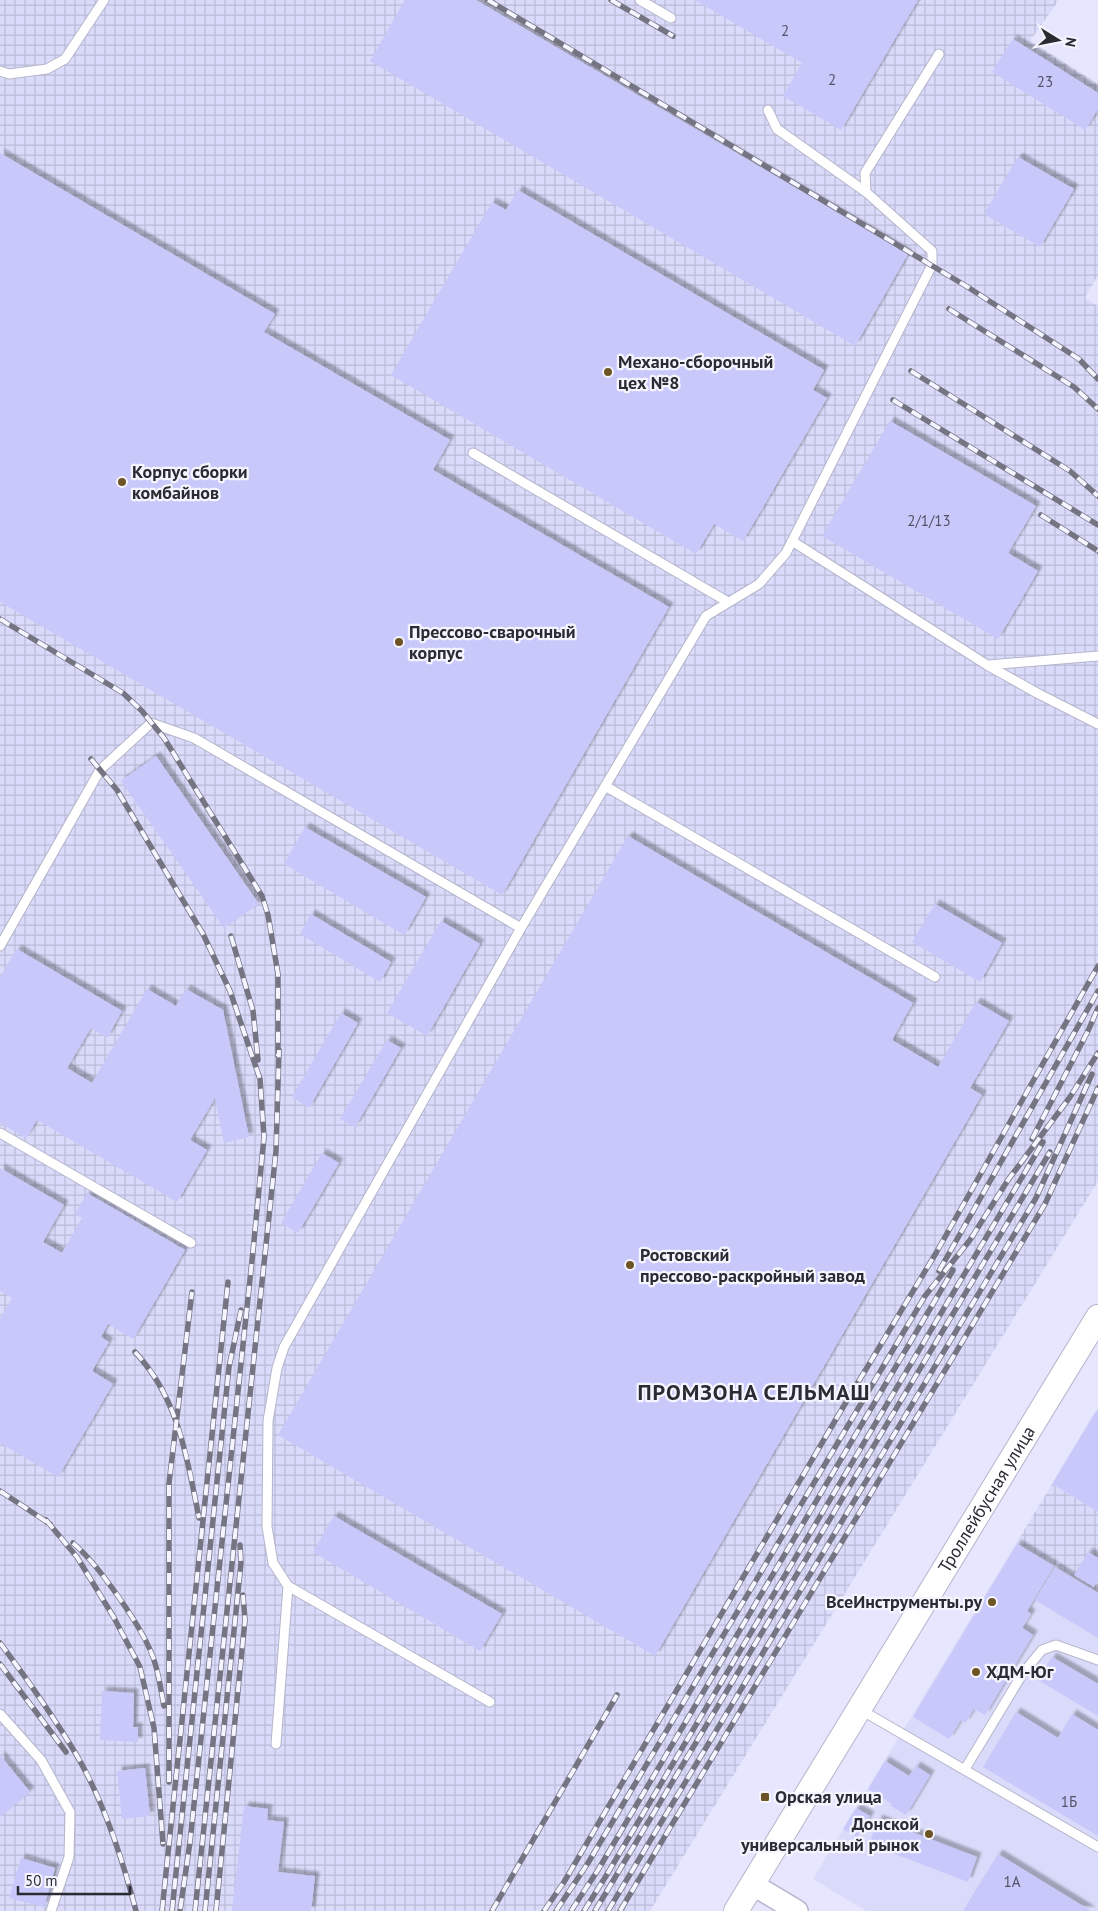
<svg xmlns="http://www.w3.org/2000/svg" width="1098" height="1911" viewBox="0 0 1098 1911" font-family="'PT Sans',sans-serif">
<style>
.built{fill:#dadbfa}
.industrial{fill:url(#industrial-grid)}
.building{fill:#c8c8fb;filter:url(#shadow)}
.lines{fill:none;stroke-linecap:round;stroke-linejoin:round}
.service-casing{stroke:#b5b5cc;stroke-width:11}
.tertiary-casing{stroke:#b5b5cc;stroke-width:24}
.secondary-casing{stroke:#b5b5cc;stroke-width:26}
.service{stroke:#fff;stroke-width:9}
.tertiary{stroke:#fff;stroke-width:21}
.secondary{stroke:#fff;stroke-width:24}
.rail-casing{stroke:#747483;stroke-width:5.5}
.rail{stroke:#f5f5ff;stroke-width:4;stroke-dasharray:11;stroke-linecap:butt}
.poi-dot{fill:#6c5424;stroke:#f5f5ff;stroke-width:2}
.labels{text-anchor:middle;stroke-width:4.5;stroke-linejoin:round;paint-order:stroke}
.number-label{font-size:15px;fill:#525266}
.poi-label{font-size:18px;font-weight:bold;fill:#2b2b34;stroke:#f5f5ff;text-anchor:start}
.street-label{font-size:18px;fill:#2b2b34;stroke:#f5f5ff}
.district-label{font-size:22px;font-weight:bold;letter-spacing:1px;fill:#2b2b34;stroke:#f5f5ff}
</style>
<defs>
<pattern id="industrial-grid" width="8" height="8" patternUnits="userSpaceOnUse" patternTransform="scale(1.25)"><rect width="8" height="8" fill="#dadbfa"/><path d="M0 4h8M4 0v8" fill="none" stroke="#bbbcd7"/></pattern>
<filter id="shadow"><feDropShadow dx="4.5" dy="-4.5" stdDeviation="1" flood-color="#0004"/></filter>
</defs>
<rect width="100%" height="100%" fill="#e6e6fe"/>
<path class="built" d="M1017,1542l81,49v320h-232l-53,-32z"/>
<path class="industrial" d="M0,0h1059l-29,41 68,43v191l-13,23 13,8v875l-448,730h-650z
M1052,1484l46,28v79l-81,-49z"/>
<path class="building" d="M405,0h71l432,254 -53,92 -485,-285z
M695,0h223l-77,130 -58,-34 19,-33z
M1013,39l85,54v16l-13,21 -93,-58z
M0,153l275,161 -11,18 186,108 -17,30 236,137 -167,288 -502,-293z
M1018,157l56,32 -34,58 -56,-33z
M518,190l306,180 -11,20 14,8 -84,143 -29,-17 -18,30 -305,-179 101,-173 14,8z
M890,421l146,85 -28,47 30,18 -40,68 -176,-103z
M156,756l103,148 -35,24 -103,-147z
M305,827l121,70 -22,38 -120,-71z
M628,836l285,167 -21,37 46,27 38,-65 33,19 -39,67 12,7 -327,561 -377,-221z
M935,904l67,39 -22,39 -68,-40z
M311,914l80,48 -11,20 -80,-48z
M441,921l39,23 -53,92 -40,-23z
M17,949l105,62 -15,27 -16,-10 -24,40 25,15 55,-94 29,17 10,-17 37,21 26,127 -25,6 -9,-45 -25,42 17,10 -30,52 -140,-82 -11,18 -26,-15v-146z
M341,1013l17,10 -49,85 -17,-11z
M387,1040l14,8 -46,79 -15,-8z
M322,1153l17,10 -41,70 -17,-10z
M0,1168l64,37 -21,37 19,11 20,-35 -7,-4 12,-21 98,57 -52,89 -25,-15 -7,13 8,5 -17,29 21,13 -55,93 -58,-34v-124l12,-21 -12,-7z
M1096,1411l2,1v100l-46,-28z
M334,1516l168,98 -22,37 -167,-99z
M1017,1544l37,22 -27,45 4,3 -9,14 11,7 -48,80 -11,-6 -9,14 -4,-3 -12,19 -36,-22z
M1088,1552l10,6v22l-4,7 -20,-12z
M1055,1567l43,26v45l-63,-38z
M1052,1657l46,27v32l-60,-36z
M102,1691l32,2 -1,34h5v15l-38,-2z
M1016,1712l42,26 14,-24 26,16v106l-115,-69z
M0,1755l30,37 -30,25z
M885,1761l24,15 7,-10 14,9 -24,40 -15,-9 1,-2 -24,-15z
M145,1768l5,48 -28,3 -5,-48z
M244,1806l24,3 -1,11 17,2 -6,50 37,4 -4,35h-79z
M856,1808l14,8 -13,21 -14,-8z
M878,1819l99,38 -9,25 -99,-38z
M998,1854l93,57h-128z
M21,1858l34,10 -11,39 -35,-9z"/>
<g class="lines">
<defs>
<path id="service" d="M640,0l31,18
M0,71l9,3 38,-5 18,-10 39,-59
M768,110l9,19 89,63
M473,453l255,149
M792,541l195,124 50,28 61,31
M989,665l109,-9
M605,786l330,191
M0,946l100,-176 51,-47 43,15 327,190 185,-312 53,-32 27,-31 146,-288v-14l-66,-59 -1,-19 74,-119
M0,1133l191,110
M490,1702l-202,-116 -15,-23 -6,-36 1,-106 9,-53 7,-21 237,-419
M861,1710l237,137
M0,1714l41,46 29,52 -1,45 -18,54
M276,1744l12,-158
M965,1769l58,-96 19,-23 14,-5 42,15"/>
<path id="tertiary" d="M752,1884l45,27"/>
<g id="secondary">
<path id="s1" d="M736,1911l362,-594"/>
</g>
</defs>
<use href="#service" class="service-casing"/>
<use href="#tertiary" class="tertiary-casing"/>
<use href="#secondary" class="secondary-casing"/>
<use href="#service" class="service"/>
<use href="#tertiary" class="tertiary"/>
<use href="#secondary" class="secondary"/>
<defs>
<path id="rail" d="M488,0l478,286 113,73 19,20
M611,0l62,36
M949,309l125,78 24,22
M911,371l159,100 28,25
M893,400l205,125
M1041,515l57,36
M0,619l123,74 19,18 22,27 98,158 6,19 10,59v82
M91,759l26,31 86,144 27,57 30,88 4,58 -11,114 -63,591 -10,69
M231,936l22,75 5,49
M1032,1139l56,-108 10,-23
M939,1271l159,-280
M135,1352c44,47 52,106 64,166
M0,1491l50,33
M46,1520l31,37 36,59 27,51 14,61 9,116
M73,1543c25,21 71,86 81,117 5,15 7,31 10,46
M0,1643c27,36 53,73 76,111 28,48 46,103 60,157
M0,1664l66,88
M169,1782v-299l23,-191
M162,1911l66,-629
M172,1911l57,-544 12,-57
M195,1911l81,-760 3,-101
M205,1911l36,-348 -1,-18
M216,1911l29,-291 -2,-25
M492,1911l125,-216
M544,1911l20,-29 275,-468 97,-161 162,-287
M556,1911l32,-48 337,-567 45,-56 38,-60 62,-83 28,-44
M571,1911l27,-41 355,-600
M584,1911l22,-35 437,-734
M595,1911l455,-759
M608,1911l428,-713 56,-124
M620,1911l425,-707 53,-116"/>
</defs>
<use href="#rail" class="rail-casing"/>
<use href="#rail" class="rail"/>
</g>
<g class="poi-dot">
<circle cx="608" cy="372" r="5"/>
<circle cx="122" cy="482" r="5"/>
<circle cx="399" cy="642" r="5"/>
<circle cx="630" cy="1265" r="5"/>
<circle cx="992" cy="1602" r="5"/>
<circle cx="976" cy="1672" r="5"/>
<rect x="760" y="1792" width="10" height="10" rx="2.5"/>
<circle cx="929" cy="1834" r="5"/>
</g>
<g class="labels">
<g class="number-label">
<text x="785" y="36">2</text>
<text x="832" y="85">2</text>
<text x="1045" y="87">23</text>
<text x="929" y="526">2/1/13</text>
<text x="1069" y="1807">1Б</text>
<text x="1012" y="1887">1А</text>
</g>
<g class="poi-label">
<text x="618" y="368">Механо-сборочный<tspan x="618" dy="21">цех №8</tspan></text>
<text x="132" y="478">Корпус сборки<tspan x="132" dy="21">комбайнов</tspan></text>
<text x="409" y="638">Прессово-сварочный<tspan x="409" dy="21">корпус</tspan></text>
<text x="640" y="1261">Ростовский<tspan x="640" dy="21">прессово-раскройный завод</tspan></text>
<text x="982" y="1608" text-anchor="end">ВсеИнструменты.ру</text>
<text x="986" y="1678">ХДМ-Юг</text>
<text x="775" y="1803">Орская улица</text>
<text x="919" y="1830" text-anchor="end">Донской<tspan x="919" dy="21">универсальный рынок</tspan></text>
</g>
<g class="street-label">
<text dy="6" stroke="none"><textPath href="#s1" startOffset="482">Троллейбусная улица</textPath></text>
</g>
<g class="district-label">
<text x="754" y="1400">ПРОМЗОНА СЕЛЬМАШ</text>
</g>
</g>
<g transform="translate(1058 40) rotate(100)" stroke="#f5f5ff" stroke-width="4" paint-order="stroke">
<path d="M0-4L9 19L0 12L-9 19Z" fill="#2b2b34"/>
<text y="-8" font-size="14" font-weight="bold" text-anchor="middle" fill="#2b2b34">N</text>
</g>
<path d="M18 1886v8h112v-8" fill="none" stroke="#2b2b34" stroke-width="2.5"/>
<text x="25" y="1886" font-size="15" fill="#2b2b34" stroke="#f5f5ff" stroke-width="4" paint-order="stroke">50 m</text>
</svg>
